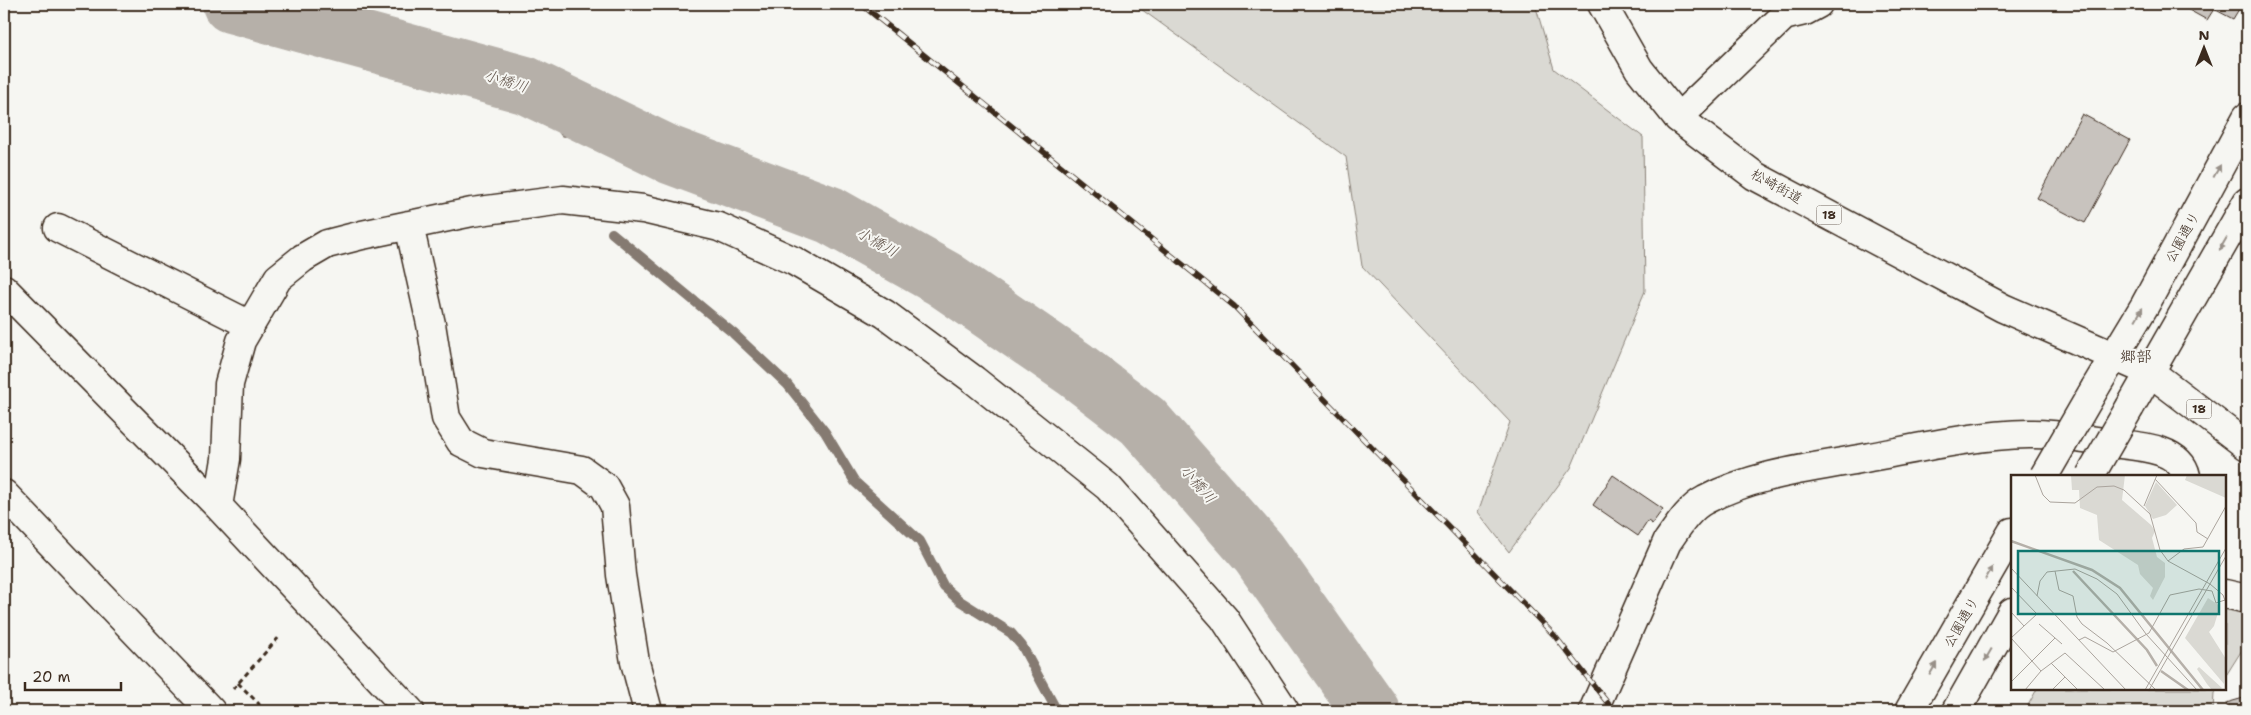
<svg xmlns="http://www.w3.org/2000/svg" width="2251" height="715" viewBox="0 0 2251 715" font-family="'Shantell Sans','Klee One',sans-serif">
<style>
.green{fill:#dad9d3;stroke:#8a8278}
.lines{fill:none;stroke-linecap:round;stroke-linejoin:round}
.stream{stroke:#857a71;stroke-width:10}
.river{stroke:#b6b0a9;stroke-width:58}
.building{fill:#c8c3be;stroke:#3b2a1e}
.minor-casing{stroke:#3b2a1e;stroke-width:31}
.major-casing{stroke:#3b2a1e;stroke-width:31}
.path{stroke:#3b2a1e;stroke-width:3;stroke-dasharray:5 4;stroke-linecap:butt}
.minor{stroke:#f6f6f2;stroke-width:28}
.major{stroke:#f6f6f2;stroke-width:28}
.rail-casing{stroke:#3b2a1e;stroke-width:5.5}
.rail{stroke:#f6f6f2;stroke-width:4;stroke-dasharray:11;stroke-linecap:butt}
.minor-bridge-casing{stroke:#3b2a1e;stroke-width:31;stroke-linecap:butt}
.minor-bridge{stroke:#f6f6f2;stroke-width:28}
.oneway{fill:#989088}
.labels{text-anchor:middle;stroke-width:4;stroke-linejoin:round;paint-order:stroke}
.shield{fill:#f6f6f2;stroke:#73675e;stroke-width:1}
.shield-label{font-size:12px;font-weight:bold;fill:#3b2a1e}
.street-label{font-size:14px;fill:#3b2a1e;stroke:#f6f6f2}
.water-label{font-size:15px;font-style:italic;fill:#605248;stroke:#f6f6f2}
.quarter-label{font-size:16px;fill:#3b2a1e;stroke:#f6f6f2}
.inset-river{fill:none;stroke:#b6b0a9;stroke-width:2.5}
.inset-road{fill:none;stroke:#aba49d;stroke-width:1}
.view{fill:#0f766e;fill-opacity:0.15;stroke:#0f766e;stroke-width:2.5}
.inset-edge{fill:none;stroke:#3b2a1e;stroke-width:2.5}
</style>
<rect width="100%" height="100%" fill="#f6f6f2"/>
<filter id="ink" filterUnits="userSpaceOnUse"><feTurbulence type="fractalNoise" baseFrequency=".02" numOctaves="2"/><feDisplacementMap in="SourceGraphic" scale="10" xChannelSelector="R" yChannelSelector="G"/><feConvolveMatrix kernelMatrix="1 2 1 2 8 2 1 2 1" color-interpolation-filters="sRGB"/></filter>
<g filter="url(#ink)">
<path class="green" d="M1134,4h401l19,65 89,68 2,154 -74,177 -62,84 -31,-40 32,-90 -148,-156 -16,-109z
M2225,608l22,7v27l-22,35z
M2037,689h180l-3,4 -1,18h-188z"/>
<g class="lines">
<path class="stream" d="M564,132l5,-26
M612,233l121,100 54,51 38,48 30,50 65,59 24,46 16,14 51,32 11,13 35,65"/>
<path class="river" d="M231,4l294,81 145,70 160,60 114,64 131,90 68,52 116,132 112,158"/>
</g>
<path class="building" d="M2178,4h64l-9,15 -19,-10 -7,11z
M2082,114l48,26 -45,83 -48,-25z
M1613,475l50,34 -11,15 -4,-3 -10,15 -45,-31z
M2247,697v14h-18l-3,-8z"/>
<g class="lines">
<defs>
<path id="minor" d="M1678,118l106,-102 21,-5 13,-7
M409,225l22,99 15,94 15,24 22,11 99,17 22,16 11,20 6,69 14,87 13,49
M58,228l192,97
M4,289l214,217 192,205
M2095,388l50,-83 102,-188
M2130,407l117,-205
M4,494l207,217
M218,506l8,-47 3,-75 12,-43 37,-63 25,-20 24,-14 35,-9 110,-23 91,-12 80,9 76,18 75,34 91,53 89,66 134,107 116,131 61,93
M2225,594l22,5
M1593,711l74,-169c10,-14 22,-34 38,-42 49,-26 106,-32 160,-42 54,-10 109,-23 164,-24 27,-1 56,6 83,9 23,3 68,4 74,33
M1909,711l103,-179
M1956,711l56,-99"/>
<path id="major" d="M1602,4l37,65 39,49 77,58 248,132 147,64 97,74"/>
</defs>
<use href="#minor" class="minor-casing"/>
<use href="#major" class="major-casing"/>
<path class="path" d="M238,683l21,21v7
M233,689l47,-53"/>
<use href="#minor" class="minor"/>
<use href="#major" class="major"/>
<defs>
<path id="rail" d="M861,4l373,302 320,329 60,76"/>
</defs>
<use href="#rail" class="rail-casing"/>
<use href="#rail" class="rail"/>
<defs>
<path id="minor-bridge" d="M2044,476l51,-88
M2090,476l40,-69"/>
</defs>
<use href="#minor-bridge" class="minor-bridge-casing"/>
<use href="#minor-bridge" class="minor-bridge"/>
</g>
<defs><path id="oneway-solid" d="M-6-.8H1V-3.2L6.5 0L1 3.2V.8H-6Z" transform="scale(1.25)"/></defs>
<g class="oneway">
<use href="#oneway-solid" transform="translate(2217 171) rotate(-61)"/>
<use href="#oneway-solid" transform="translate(2223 244) rotate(120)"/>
<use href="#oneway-solid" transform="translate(2139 314) rotate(-60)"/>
<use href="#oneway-solid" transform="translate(1989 573) rotate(-60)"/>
<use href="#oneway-solid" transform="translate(1988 655) rotate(120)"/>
<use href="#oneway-solid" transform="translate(1933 669) rotate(-60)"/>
</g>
</g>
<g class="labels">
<g class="shield">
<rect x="1816.5" y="205.5" width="25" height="19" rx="4"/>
<rect x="2186.5" y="399.5" width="25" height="19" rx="4"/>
</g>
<g class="shield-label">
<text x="1829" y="219">18</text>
<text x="2199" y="413">18</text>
</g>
<g class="street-label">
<text transform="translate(1777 186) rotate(29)" y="5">松崎街道</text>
<text transform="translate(2182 237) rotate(-61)" y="5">公園通り</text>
<text transform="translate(1961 622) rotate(-60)" y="5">公園通り</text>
</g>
<g class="water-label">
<text transform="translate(506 81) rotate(17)" y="5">小橋川</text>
<text transform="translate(877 242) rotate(29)" y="5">小橋川</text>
<text transform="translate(1198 484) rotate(49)" y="5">小橋川</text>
</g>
<g class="quarter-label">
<text x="2136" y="362">郷部</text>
</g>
</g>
<g transform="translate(2011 475)">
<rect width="215" height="215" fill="#f6f6f2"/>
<path d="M60,0h54l-3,25 29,25 4,6 -3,7 5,19 8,6v14l-12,23 -3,-4 3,-8 -13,-14 -2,-9 -39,-25 -2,-25 -17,-7 -1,-18h-7zM176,0h39v23l-41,-18zM145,7l21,23 -11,10 -13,4 -8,-13zM197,123l12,8 -6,20 -5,6 17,27 -2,25 -39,-46zM188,192l23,21 -2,2h-8l-5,-6 -10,-15z" fill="#dad9d3"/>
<path class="inset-river" d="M0,66l81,29 28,18 83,102M62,96l74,79 10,16M150,196l27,19"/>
<path class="inset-road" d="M24,0l8,20 7,7 25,1 22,-16 17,-1 10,4 26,24 10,36 8,11 42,23 13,11 3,8M144,4l41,44 1,9 11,7M133,31l13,-31M157,86l16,-12 19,-2 23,-41M0,93l115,122M44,96l4,19 14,6 4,21 5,7 25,19 49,47M0,112l26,27 -26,24M26,121l3,-15 7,-9 28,-3 22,10 20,15 29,40 51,56M0,137l13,14M28,149l23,20M0,163l30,33M68,165l6,-3 28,15 36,-19 21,-38 29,-6 13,2 4,12 9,-3M40,188l27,27M0,207l44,-44M14,215l16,-19 24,-18 40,37M41,215l13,-13M134,215l81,-142M138,215l77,-134"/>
<path class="view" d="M7,76h201v63h-201z"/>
<rect width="215" height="215" class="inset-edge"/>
</g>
<rect width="2251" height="715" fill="none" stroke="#f6f6f2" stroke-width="20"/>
<rect x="10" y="10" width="2231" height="695" fill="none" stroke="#3b2a1e" stroke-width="2" filter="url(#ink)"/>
<g transform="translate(2204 48)" stroke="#f6f6f2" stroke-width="4" paint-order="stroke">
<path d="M0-4L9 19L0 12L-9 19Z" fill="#3b2a1e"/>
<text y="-8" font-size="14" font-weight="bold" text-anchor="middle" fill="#3b2a1e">N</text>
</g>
<path d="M25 682v8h96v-8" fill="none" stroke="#3b2a1e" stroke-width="2.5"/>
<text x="32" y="682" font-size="15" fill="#3b2a1e" stroke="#f6f6f2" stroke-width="4" paint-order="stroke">20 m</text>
</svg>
